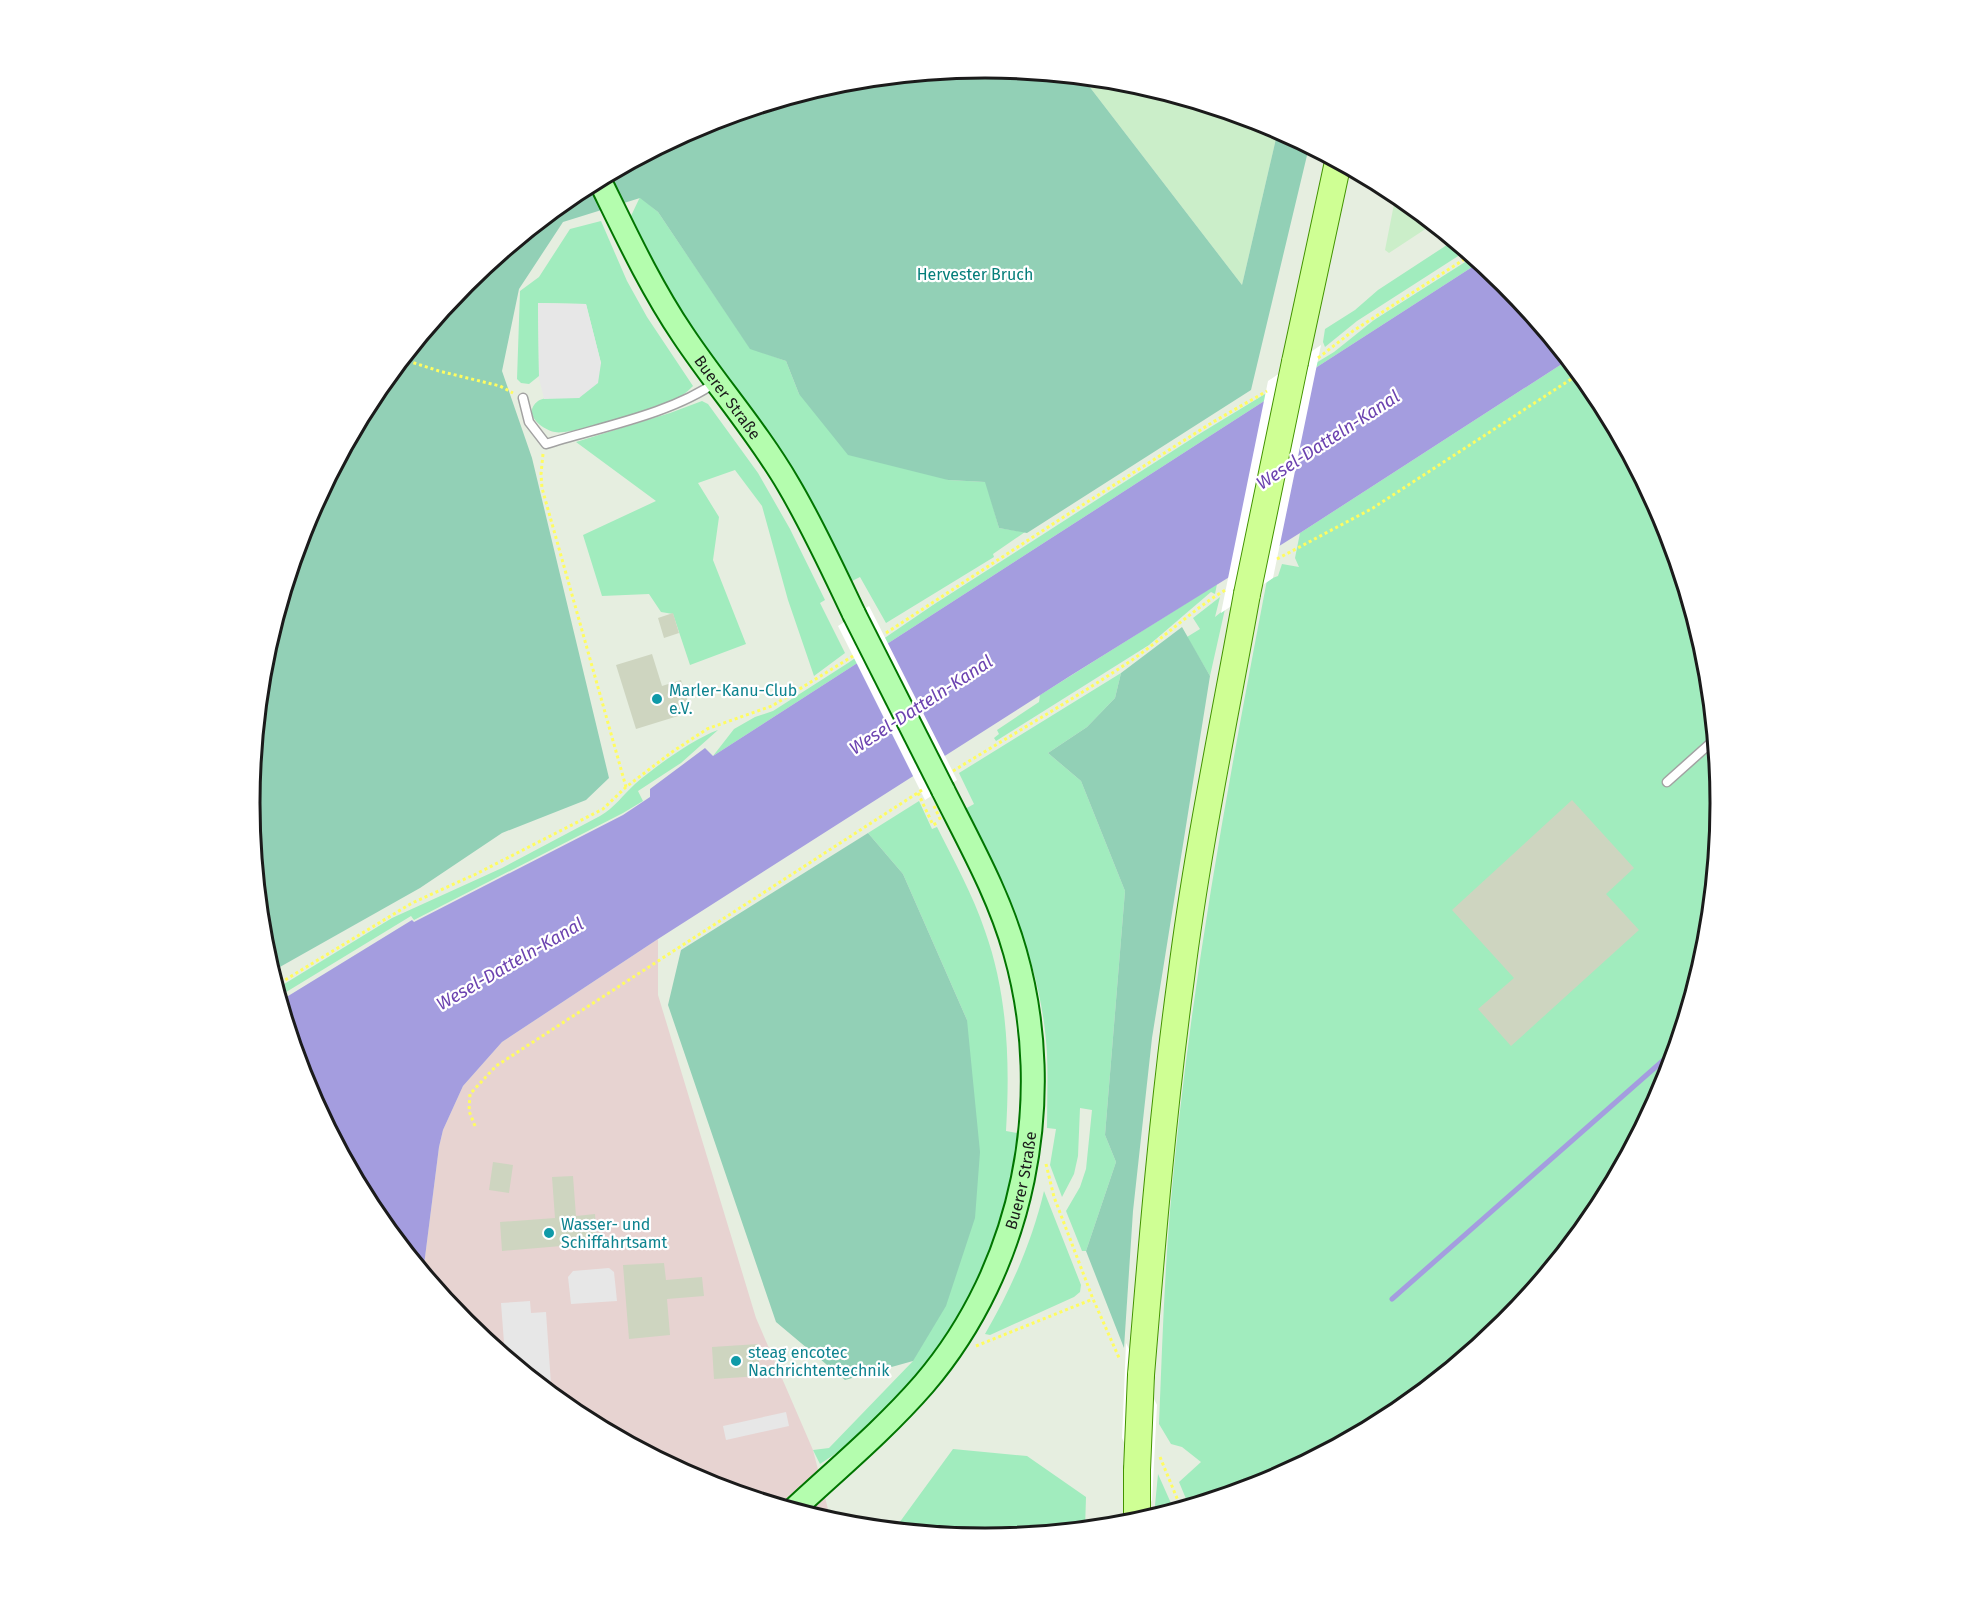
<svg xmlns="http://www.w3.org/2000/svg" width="1969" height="1606" viewBox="0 0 1969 1606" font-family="'Fira Sans',sans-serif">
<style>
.industrial{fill:#e7d3d1}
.farmland{fill:#cbeec9}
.grass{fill:#a1ecbe}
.forest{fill:#92d0b6}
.parking{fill:#e7e7e7}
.water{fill:#a49ddf}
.pier{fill:#fff}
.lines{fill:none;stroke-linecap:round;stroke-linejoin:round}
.stream{stroke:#a49ddf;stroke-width:5}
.building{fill:#ced5c0}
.lane-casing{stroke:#a2a2a2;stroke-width:11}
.street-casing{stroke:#a2a2a2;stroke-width:20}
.secondary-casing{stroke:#017500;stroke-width:26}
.primary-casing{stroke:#429300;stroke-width:28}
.path{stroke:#fffc60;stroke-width:3;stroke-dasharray:3 3;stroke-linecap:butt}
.lane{stroke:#fff;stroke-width:8}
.street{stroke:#fff;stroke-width:16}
.secondary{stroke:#b4fdae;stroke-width:22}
.primary{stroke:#cfff94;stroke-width:26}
.secondary-bridge-casing{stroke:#017500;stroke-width:26;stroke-linecap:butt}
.primary-bridge-casing{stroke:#429300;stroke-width:28;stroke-linecap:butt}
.path-bridge{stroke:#fffc60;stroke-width:3;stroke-dasharray:3 3;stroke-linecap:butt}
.secondary-bridge{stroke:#b4fdae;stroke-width:22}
.primary-bridge{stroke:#cfff94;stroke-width:26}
.culture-dot{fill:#0f9aa8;stroke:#fff;stroke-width:2}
.labels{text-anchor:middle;stroke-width:4.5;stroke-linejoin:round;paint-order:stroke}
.park-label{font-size:16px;fill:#047e7a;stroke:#fff}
.street-label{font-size:16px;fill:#1b1b1b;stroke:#fff}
.culture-label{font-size:16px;fill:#0d838f;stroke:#fff;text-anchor:start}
.water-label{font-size:18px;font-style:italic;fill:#6c43b0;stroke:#fff}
.rim{fill:none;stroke:#1b1b1b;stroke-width:3}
</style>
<rect width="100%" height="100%" fill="#e6eee0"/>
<path class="industrial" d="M658,939v56l98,323 57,132 18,71 -128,-39 -127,-68 -112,-91 -41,-50 16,-126 4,-17 20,-44 39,-44z"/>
<path class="farmland" d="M1082,77l46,5 138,42 12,6 -36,155z
M1396,194l37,30 -44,29 -4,-3z"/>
<path class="grass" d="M640,197l18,15 92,136 36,13 13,33 149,86 38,2 13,46 26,4 -32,22 1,3 -108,66 -26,-46 -10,5 -177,-281 -43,-83z
M601,221l26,60 20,36 46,69c-6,6 -11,10 -18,13 -19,8 -104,37 -120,33 -12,-2 -34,-18 -17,-31 7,-5 32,-3 41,-3l22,-35 -15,-59 -48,-1 1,73 -10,8 -8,-1 -4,-4 3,-88 19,-14 31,-48z
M1453,241l13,10 -109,70 -32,26 -2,-5 2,-13 30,-19 23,-20z
M1473,257l7,5 -767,494 21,-27 21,-12 18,-6 75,-48 85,-58 263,-169 138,-84 40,-32z
M1568,360l28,35 68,127 42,138 14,143 -14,144 -42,138 -68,127 -92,111 -111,92 -127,68 -77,23 -10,-24 22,-20 -19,-15 -11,-3 -12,-20c3,-71 5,-142 11,-213 18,-212 57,-422 97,-631l11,-4 4,-12 17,3 -4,-9 5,-25z
M702,401l6,3 50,69 32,56 35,71 -5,3 25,50 -31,23 -26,-76 -26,-94 -27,-36 -37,13 21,34 -6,43 33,84 -56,21 -17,-51 -12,-2 -12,-18 -47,2 -19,-61 73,-34 -80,-59 94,-29z
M1217,584l-2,10 -4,-2 -62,53 -153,96 -2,-3 5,-4 -2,-4 42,-28 1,-7z
M1220,597l-5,20 10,-8 -15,67 -23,-39 13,-8 -7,-11z
M1121,673l-6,25 -28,29 -39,26 33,28 44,110 -20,244 11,27 -30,89h-4l-16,-40 14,-24 6,-18 6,-59 -12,-2 -2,48 -4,18 -12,23 -12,-32 6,-36 -9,-1c0,-25 1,-49 0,-74 -5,-90 -41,-166 -82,-245l9,-5 -15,-31z
M718,730l-37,33 -43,28 5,10 -20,12 -209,107 -3,-4 -133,81 -2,-8 116,-71 110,-50 98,-52c14,-8 23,-21 35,-32 21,-18 58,-45 83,-54z
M919,801l13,28 5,-2c17,34 36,68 48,104 23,64 25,133 21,200l11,2c-6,125 -91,265 -197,331l-7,-14 16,-2 84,-87 54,-341 -64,-146 -35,-41z
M1044,1191l37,94 -1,7 -6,5 -84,38 -5,-1c26,-45 47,-92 59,-143z
M953,1449l74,7 59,41 -1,32 -101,9 -90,-8z
M1158,1474l16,36 -20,6z"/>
<path class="forest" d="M985,68l97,9 160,208 36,-155 31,17 -58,243 -224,143 -28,-5 -14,-46 -37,-2 -100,-25 -49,-61 -13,-33 -36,-12 -92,-137 -18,-14 -77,24 -44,67 -17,82 30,87 77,320 -23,22 -84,33 -82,55 -149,84 -8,-26 -14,-143 14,-144 42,-138 68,-127 92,-111 111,-92 127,-68 138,-41z
M1182,627l28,49 -58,362 -19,173 -9,137 -38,-97 30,-89 -11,-27 20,-244 -44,-110 -33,-28 39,-26 28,-29 6,-25z
M868,833l35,41 64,146 13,132 -5,66 -29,88 -33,55 -68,19 -69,-58 -108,-317 13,-55z"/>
<path class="parking" d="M538,303l48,1 15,59 -3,20 -19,15 -35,1 -5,-21z
M609,1268l5,4 3,29 -46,3 -3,-27 5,-6z
M530,1301l1,12 15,-1 5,72 -12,1 -34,-29 -4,-53z
M786,1412l3,14 -63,14 -3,-14z"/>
<path class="water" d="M1480,262l25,21 63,77 -268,173 -230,143 -412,263 -156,103 -39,44 -20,44 -4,17 -16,126 -50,-62 -68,-127 -25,-83 132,-81 2,2 209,-107 27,-18v-8l55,-41 8,8z"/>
<path class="pier" d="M1321,345l-48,233 -52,35 47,-232z
M869,606l88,174 -32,20 -87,-174z
M1126,1343l31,62 -5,97 -30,-64z"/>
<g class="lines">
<path class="stream" d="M1392,1299l283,-249"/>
</g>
<path class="building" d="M673,613l6,20 -15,5 -6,-20z
M652,654l10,32 19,-6 10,32 -55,17 -20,-64z
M1572,800l62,68 -28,26 33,36 -128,116 -33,-37 36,-31 -62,-68z
M493,1162l20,3 -4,28 -20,-3z
M573,1176l3,40 19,-2 2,29 -95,8 -2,-29 55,-4 -3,-41z
M664,1263l2,17 36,-3 2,19 -37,3 3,36 -41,4 -6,-74z
M758,1344l2,32 -46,3 -2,-32z"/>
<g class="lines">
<defs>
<path id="lane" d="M523,398l6,24 17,22c54,-17 125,-30 170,-62
M1667,782l47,-42"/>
<path id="street" d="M677,1469l30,15"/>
<g id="secondary">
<path id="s1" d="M599,179c26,53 51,107 84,156 34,51 74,96 105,149 25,42 45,86 66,130"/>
<path id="s2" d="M793,1510c44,-41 91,-80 131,-126 100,-117 133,-285 91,-432 -16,-57 -46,-110 -72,-162"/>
</g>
<path id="primary" d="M1295,362l43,-200
M1141,1375c11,-133 22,-265 40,-397 16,-128 43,-256 66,-384
M1137,1470v52"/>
</defs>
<use href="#lane" class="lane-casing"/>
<use href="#street" class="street-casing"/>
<use href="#secondary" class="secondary-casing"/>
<use href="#primary" class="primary-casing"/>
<path class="path" d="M1318,358l35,-27 118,-76
M402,359l37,12 61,15 13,7
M543,454l-2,20 1,14 84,299
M1277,559l96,-51 206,-134
M886,633l173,-113 154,-98 54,-31
M953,771c60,-37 121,-72 179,-111 33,-23 61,-51 95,-71
M918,793l15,32 6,-3
M275,986l137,-83 64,-29 127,-65 23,-22 46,-35 35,-23 65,-23 81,-50
M475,1126l-6,-15 1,-17 26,-28 426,-276
M1046,1164l8,33 39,102 27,61
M976,1346l117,-47
M1160,1457l21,51"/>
<use href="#lane" class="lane"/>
<use href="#street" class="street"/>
<use href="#secondary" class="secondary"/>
<use href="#primary" class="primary"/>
<defs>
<path id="secondary-bridge" d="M854,614l89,176"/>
<path id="primary-bridge" d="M1247,594l48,-232
M1137,1470l4,-95"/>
</defs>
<use href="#secondary-bridge" class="secondary-bridge-casing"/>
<use href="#primary-bridge" class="primary-bridge-casing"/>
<path class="path-bridge" d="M934,806l7,15"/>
<use href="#secondary-bridge" class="secondary-bridge"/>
<use href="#primary-bridge" class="primary-bridge"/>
</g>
<g class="culture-dot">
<circle cx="657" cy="699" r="6"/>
<circle cx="549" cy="1233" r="6"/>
<circle cx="736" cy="1361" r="6"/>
</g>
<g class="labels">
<g class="park-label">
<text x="975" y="280">Hervester Bruch</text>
</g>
<g class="street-label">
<text dy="6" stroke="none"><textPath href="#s1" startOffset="254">Buerer Straße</textPath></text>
<text dy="6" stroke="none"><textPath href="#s2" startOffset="410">Buerer Straße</textPath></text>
</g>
<g class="culture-label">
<text x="669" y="696">Marler-Kanu-Club<tspan x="669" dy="18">e.V.</tspan></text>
<text x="561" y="1230">Wasser- und<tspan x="561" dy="18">Schiffahrtsamt</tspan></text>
<text x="748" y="1358">steag encotec<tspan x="748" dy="18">Nachrichtentechnik</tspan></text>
</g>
<g class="water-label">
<text transform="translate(1328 440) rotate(-33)" y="6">Wesel-Datteln-Kanal</text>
<text transform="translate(921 705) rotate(-33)" y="6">Wesel-Datteln-Kanal</text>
<text transform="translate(510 964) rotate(-30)" y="6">Wesel-Datteln-Kanal</text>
</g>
</g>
<path d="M0 0H1969V1606H0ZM260 803a725 725 0 1 1 1450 0a725 725 0 1 1-1450 0Z" fill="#fff" fill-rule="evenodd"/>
<path class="rim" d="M260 803a725 725 0 1 1 1450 0a725 725 0 1 1-1450 0Z"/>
</svg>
